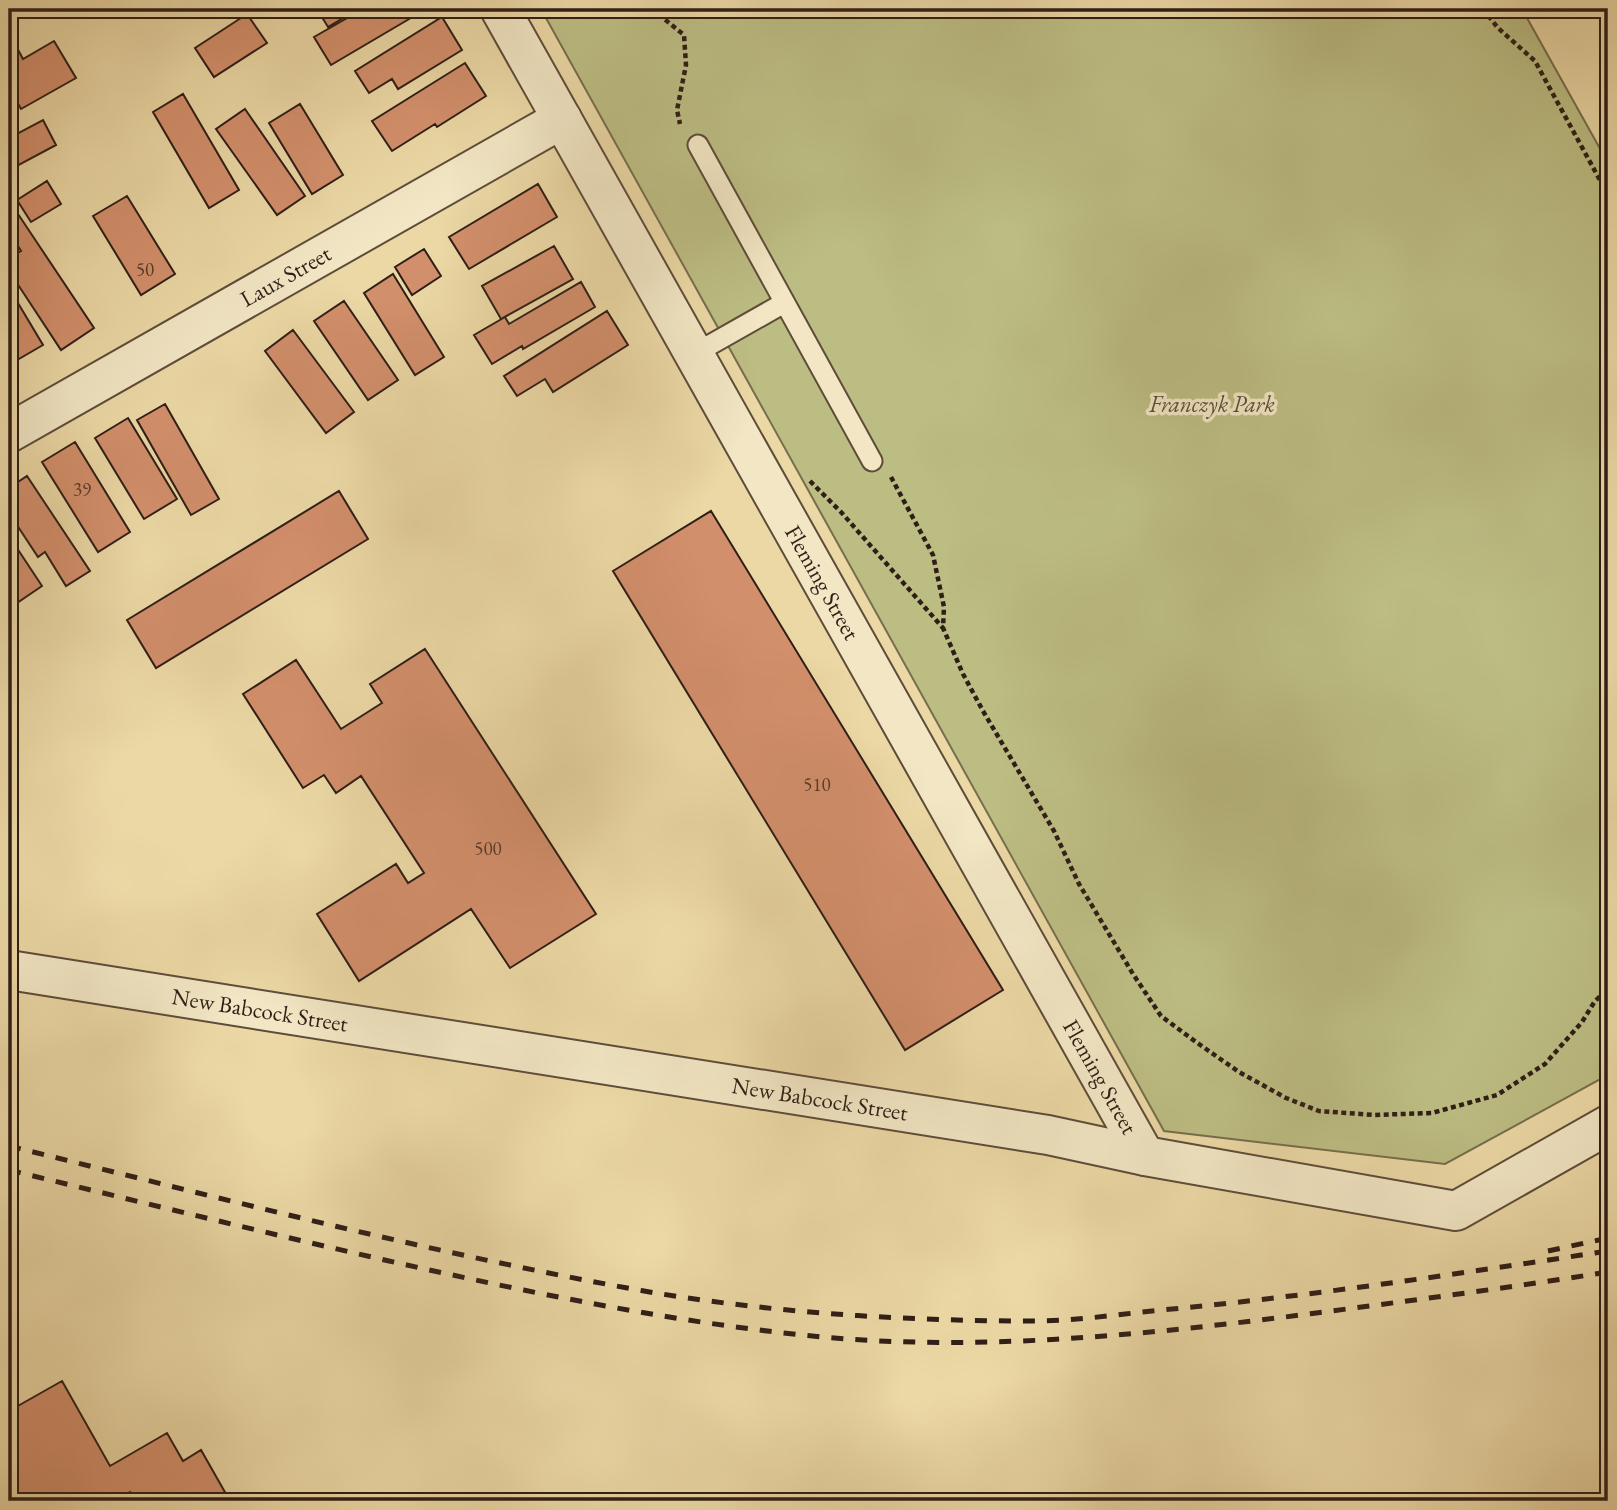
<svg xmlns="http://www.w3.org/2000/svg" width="1617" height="1510" viewBox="0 0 1617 1510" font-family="'EB Garamond',serif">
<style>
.green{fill:#bcbd83;stroke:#766e4d;stroke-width:2}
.building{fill:#d28f6b;stroke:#2f1e17;stroke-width:2}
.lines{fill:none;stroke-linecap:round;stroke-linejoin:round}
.service-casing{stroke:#5e4c3a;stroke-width:23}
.minor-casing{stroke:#5e4c3a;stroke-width:42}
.path{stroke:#2f1e17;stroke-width:4.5;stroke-dasharray:5 3.5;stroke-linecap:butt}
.service{stroke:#f2e6c4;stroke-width:19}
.minor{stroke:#f2e6c4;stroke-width:38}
.rail{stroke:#2f1e17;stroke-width:5;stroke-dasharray:12 12;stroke-linecap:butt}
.labels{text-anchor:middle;stroke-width:7;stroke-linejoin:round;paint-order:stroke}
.number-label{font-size:19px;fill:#583a2c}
.street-label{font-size:23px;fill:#2f1e17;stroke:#f2e6c4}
.park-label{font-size:23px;font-style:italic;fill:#594e37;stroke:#f2e6c4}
</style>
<rect width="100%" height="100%" fill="#ebd8a5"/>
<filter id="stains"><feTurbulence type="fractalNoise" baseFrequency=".00286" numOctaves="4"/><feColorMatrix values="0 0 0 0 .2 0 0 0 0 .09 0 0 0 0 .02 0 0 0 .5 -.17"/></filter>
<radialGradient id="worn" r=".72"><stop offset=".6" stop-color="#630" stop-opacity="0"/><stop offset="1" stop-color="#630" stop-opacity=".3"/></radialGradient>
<path class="green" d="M541,9h981l86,154v912l-163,89 -281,-33z"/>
<path class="building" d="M317,9h41l-30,18z
M363,9h63l-95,56 -17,-28z
M247,14l20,29 -53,34 -19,-29z
M442,17l20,33 -64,39 -6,-10 -23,14 -14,-22z
M54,41l22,37 -55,31 -12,-21v-38l7,-4 7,13z
M465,63l21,33 -49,31 -2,-3 -43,27 -20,-30z
M183,94l56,96 -30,18 -56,-96z
M300,104l43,71 -31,19 -43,-71z
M245,109l60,87 -28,19 -61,-86z
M43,120l13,25 -41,22 -6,-12v-17z
M47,181l14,23 -30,18 -14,-22z
M538,184l19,33 -88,52 -20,-32z
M127,196l48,78 -34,21 -48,-79z
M18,214l76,114 -33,22 -52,-79v-13l12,-7 -12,-19v-11z
M554,246l19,33 -72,40 -19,-33z
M424,249l17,27 -29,19 -17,-28z
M393,274l51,83 -29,18 -51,-82z
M581,282l14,25 -72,42 -1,-3 -30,18 -18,-29 31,-18 4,7z
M9,288l34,57 -31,18 -3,-5z
M344,301l54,79 -30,20 -54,-79z
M607,311l21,34 -75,47 -8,-13 -28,17 -13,-20z
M293,330l61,82 -28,21 -61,-82z
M165,404l54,95 -28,16 -54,-95z
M128,418l49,81 -33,20 -49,-81z
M75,442l55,90 -32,20 -56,-90z
M27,476l63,95 -24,15 -21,-34 -7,5 -29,-44v-25z
M339,491l29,48 -212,129 -29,-48z
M711,511l292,479 -98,60 -292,-479z
M9,536l33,50 -28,19 -5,-8z
M425,649l171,265 -86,54 -39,-59 -112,72 -42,-67 79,-50 12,19 16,-10 -63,-97 -25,17 -12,-18 -21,13 -60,-94 53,-34 45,69 41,-26 -12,-19z
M62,1381l48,85 57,-33 16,28 18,-11 29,51h-94l-6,-9 -7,4 3,5h-117v-90z"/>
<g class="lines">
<defs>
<path id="service" d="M698,145l174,316
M694,354l90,-51"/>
<g id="minor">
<path id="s1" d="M500,9l645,1147"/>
<path id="s2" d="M9,433l553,-314"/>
<path id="s3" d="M9,970l1039,165 97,21 311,55 152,-86"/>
</g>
</defs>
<use href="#service" class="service-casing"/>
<use href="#minor" class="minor-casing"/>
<path class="path" d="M652,9l32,26 2,30 -9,45 3,14
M1483,9l15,19 37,33 73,134
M891,477l42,78 11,52 -1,21 20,46 20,37 71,120 25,53 54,90 28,42 35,26 43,30 47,26 33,13 55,4 58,-2 65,-18 48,-31 37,-42 13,-21 13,-12
M810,481l31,31 102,116"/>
<use href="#service" class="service"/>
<use href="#minor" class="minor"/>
<path class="rail" d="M9,1146c211,52 421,107 635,145 128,22 260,30 390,30 46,0 92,-8 138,-12 146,-14 291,-36 436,-58
M9,1170c127,31 253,62 380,91 143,32 287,62 433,76 156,14 309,-1 463,-20 108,-14 216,-28 323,-45
M1548,1251l60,-13"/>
</g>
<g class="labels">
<g class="number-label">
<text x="145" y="276">50</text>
<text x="82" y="496">39</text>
<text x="817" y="791">510</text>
<text x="488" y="855">500</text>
</g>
<g class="street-label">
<text dy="8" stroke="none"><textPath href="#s2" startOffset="318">Laux Street</textPath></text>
<text dy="8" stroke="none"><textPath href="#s1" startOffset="658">Fleming Street</textPath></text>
<text dy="8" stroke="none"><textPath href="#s3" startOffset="254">New Babcock Street</textPath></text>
<text dy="8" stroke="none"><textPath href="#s1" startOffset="1225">Fleming Street</textPath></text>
<text dy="8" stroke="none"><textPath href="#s3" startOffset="821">New Babcock Street</textPath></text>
</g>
<g class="park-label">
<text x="1212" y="412">Franczyk Park</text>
</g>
</g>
<rect width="1617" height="1510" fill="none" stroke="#ebd8a5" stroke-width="35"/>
<rect x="10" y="10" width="1596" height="1489" fill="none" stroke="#2f1e17" stroke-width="3.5"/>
<rect x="18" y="18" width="1582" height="1475" fill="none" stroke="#2f1e17" stroke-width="2"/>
<rect width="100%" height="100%" filter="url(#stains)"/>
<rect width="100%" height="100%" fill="url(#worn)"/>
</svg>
